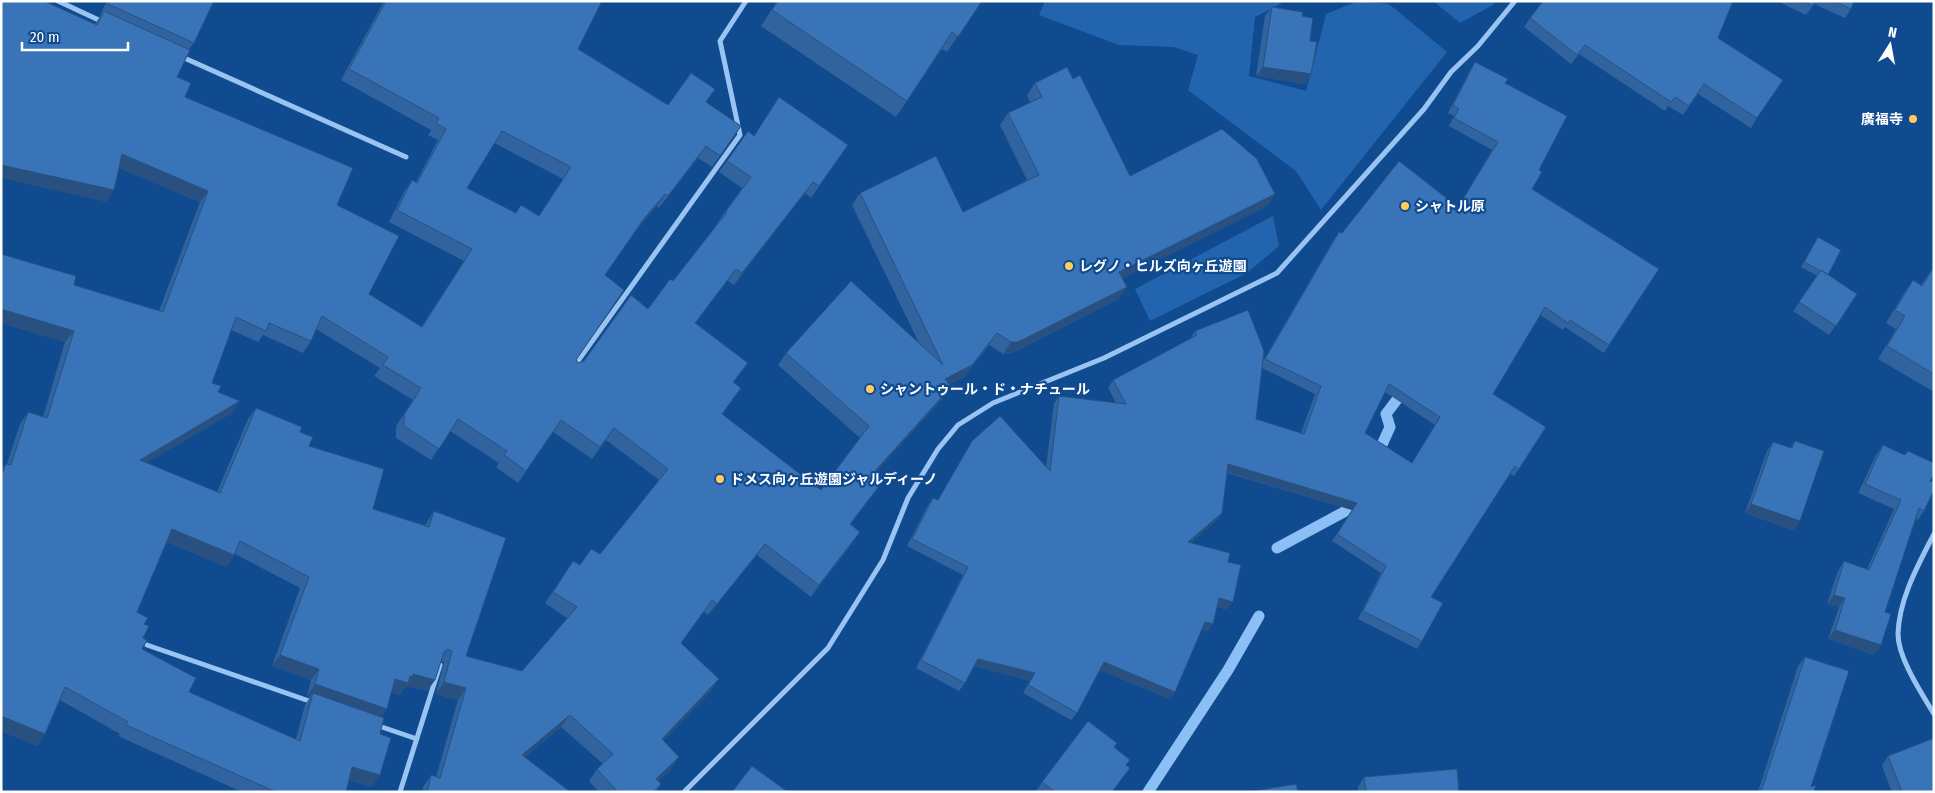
<svg xmlns="http://www.w3.org/2000/svg" width="1935" height="793" viewBox="0 0 1935 793" font-family="'Fira Sans Condensed','Noto Sans JP',sans-serif">
<style>
.green{fill:#2264ae}
.lines{fill:none;stroke-linecap:round;stroke-linejoin:round}
.stream{stroke:#8bbff6;stroke-width:11}
.minor{stroke:#99c4f2;stroke-width:5}
.wall{fill:#31649e;fill-rule:evenodd}
.shaded-wall{fill:#285181}
.building{fill:#3974b8;stroke:#285181;fill-rule:evenodd}
.poi-dot{fill:#ffcc5b;stroke:#104a8f;stroke-width:2}
.labels{text-anchor:middle;stroke-width:4.5;stroke-linejoin:round;paint-order:stroke}
.poi-label{font-size:14px;font-weight:bold;fill:#fff;stroke:#104a8f;text-anchor:start}
</style>
<rect width="100%" height="100%" fill="#104a8f"/>
<path class="green" d="M1045,1h236l1,2 -27,14 -6,59 57,15 20,-77 32,-13 31,3 58,48 -126,158 -25,-39 -108,-81 10,-35 -24,-8 -55,-2 -80,-30z
M1433,1h63l-3,4 -33,18z
M1273,216l6,30 -32,27 -97,48 -15,-32z"/>
<g class="lines">
<path class="stream" d="M1376,458l14,-31 -4,-13 19,-25
M1277,548l67,-36 11,-16
M1148,792l80,-122 31,-54"/>
<path class="minor" d="M58,1l45,21
M182,57l224,100
M575,365l165,-230 -20,-94 26,-40
M1934,534c-16,31 -35,65 -36,100 0,24 24,60 36,80
M147,645l165,57
M376,725l41,14
M400,792l40,-127
M684,792l144,-144 55,-88 25,-62 30,-49 20,-24 35,-22 111,-45 173,-85 147,-164 27,-37 27,-26 37,-45"/>
</g>
<path class="wall" d="M107,1h107l-20,42 -5,6 -12,28 8,20 152,108 32,89 52,33 43,-66 -75,-39 15,-30 8,-12 4,2 22,-42 -10,-5 3,-5 -90,-50 43,-79h218l-24,48 90,56 38,-3 35,24 -29,41 -14,-9 -39,50 -2,-2 -22,26 -30,43 -29,85 3,3 5,-2 64,-52 25,-28 45,-58h-1l25,-35 -23,-16 29,-41 5,4 95,10 -37,53 -6,-5 -71,92 -7,-5 -31,43 52,40 -14,19 -1,18 -11,14 99,76 39,-52 -82,-73 8,-12 133,-10 -67,-138 8,-12 103,19 64,-32 -27,-55 8,-12 22,-11 -3,-7 8,-12 38,-4 57,97 145,18 -8,12 -145,72 -3,21 -109,55h-7l-14,-9 -25,32 -15,7 2,3 -8,11 -69,76 9,7 -33,44 2,19 -41,53 -54,-42 -49,60 -5,-4 -22,32 30,48 -48,50 8,28 -13,12 3,3 -5,8h-57l-10,-11 8,-12 6,-5 -42,-37 -36,30 42,35h-145l1,-5 8,-12 5,2 22,-77 -22,-6 8,-32 -3,-1 -6,19 -8,11 -21,-5 -6,9 -9,-3 -4,17 -6,8 -1,17v41l-9,12 -22,-7 -3,12h-104l-124,-56 2,-2 -60,-34 -15,34 -8,12 -36,-15v-261l5,-6h1l13,-40 8,-12 15,5 22,-75 -64,-19v-69l73,31 85,26 41,-109 -81,-34 -5,22 -8,12 -11,-178 6,-9h-1zM494,143l69,36 -24,37 -18,-11 -5,8 -49,-25zM316,329l64,39 -6,8 39,24 -17,26v12l35,22 19,-29 49,32 -3,4 22,16 35,-51 39,27 14,-19 53,40 -59,74 -9,-5 -11,16 -15,8 -20,30 22,15 -45,53 -56,-15 -32,-145 -9,14 -52,-16 -64,-63 -9,-14 -44,-24 -8,11 -31,73 -71,-29 86,-50 -20,-30 19,-53 27,12 5,-7 40,18 8,-12zM167,542l59,25 9,-13 65,34 -28,78 39,14 -4,16 3,1 -5,8 -9,34 -107,-47 -47,-43 2,-25 -7,-12z
M777,1h205l-35,51 -5,-3 -46,68 -135,-91z
M1777,1h77l-3,8 -6,9 -31,-14 -8,11z
M1272,7l30,9 8,25 1,33 -6,10 -49,-8 9,-60z
M1530,18l188,20 39,80 -6,10 -53,-34 -15,21 -15,-9 -3,5 -86,-57 -8,10 -47,-37z
M1475,62l30,21 34,87 -7,19 77,156 -5,8 -39,-26 -2,3 -23,-15 -47,79 26,75 -5,7 -4,-2 -79,123 -9,44 -5,8 -59,-30 23,-46 -49,-32 20,-31 -125,-37 -5,40 -5,7 -26,23 37,19 -1,47 -10,-2 -4,17 -6,7 -6,-1 -26,62 -5,7 -70,-29 -23,43 -6,7 -48,-27 7,-12 -56,-15 -9,17 -6,8 -43,-23 47,-93 -56,-29 21,-41 5,-7 5,2 29,-51 5,-8 74,26 8,-64 5,-7 57,7 -8,-15 5,-8 77,-41 5,-8 68,30 71,-122 5,-7 3,1 116,-26 34,-57 -43,-24 5,-10 -6,-3 22,-43zM1262,368l53,26 -14,39 -45,-14zM1385,392l50,33 -23,38 -47,-30z
M1818,237l10,38 29,19 -28,41 -36,-24 25,-35 -17,-9z
M1934,266v126l-56,-33 18,-30 -10,-6 18,-30 9,-13 8,5z
M1795,441l5,80 -7,9 -48,-17 22,-62 6,-9 17,6z
M1883,445l47,36 -6,30 -6,9 -2,-1 -31,93 -4,33 -7,10 -46,-16 11,-32 -12,-3 11,-33 6,-10 23,8 27,-60 -36,-16 18,-38z
M1805,657l6,130 3,5h-56l40,-126z
M1114,747l-2,45h-75l-1,-1 6,-9z
M1888,756l46,36h-42l-10,-26z
M1364,777l95,15h-101v-5z"/>
<path class="shaded-wall" d="M1263,67l48,7 -6,10 -49,-8z
M706,146l-8,12 -39,50 9,-12z
M122,154l86,37 -8,11 -87,-36z
M1,165l113,25 -8,12 -105,-24z
M813,182l-8,11 -71,92 8,-12z
M665,194l-8,12 -22,26 8,-12z
M1275,194l-8,12 -156,78 8,-12z
M1127,287l-8,12 -109,55h-7l8,-12z
M1,309l73,22 -9,11 -64,-19z
M997,333l-33,44 -27,14 8,-12z
M951,387l-8,11 -78,87 8,-12z
M240,401l-8,12 -101,59 9,-12z
M1228,464l129,39 -5,7 -129,-39z
M1751,504l49,17 -7,9 -48,-17z
M1222,513l-5,7 -34,30 5,-8z
M172,529l62,26 -8,12 -62,-26z
M860,532l-8,12 -41,53 8,-12z
M765,544l-8,11 -49,60 9,-11z
M1834,595l11,3 -6,9 -12,-3z
M1219,598l14,4 -6,7 -13,-3z
M1205,622l8,2 -6,7 -8,-2z
M1835,630l46,15 -7,10 -46,-16z
M280,655l39,14 -8,11 -39,-14z
M978,659l57,14 -5,8 -57,-15z
M1104,662l71,30 -5,7 -71,-29z
M413,674l22,6 -8,11 -21,-5 -6,9 -13,-5 8,-11 15,-3z
M719,679l-8,12 -57,60 8,-12z
M444,682l22,6 -8,12 -22,-6z
M315,684l72,25 -9,12 -65,-28 -3,4 -3,-1z
M570,715l-9,12 -47,39 8,-11z
M1,716l44,18 -8,12 -36,-15z
M679,757l-8,12 -23,22 8,-12z
M352,767l28,8 -9,12 -27,-8z"/>
<path class="building" d="M1,1h43l53,24 7,-14 86,39 -13,27 14,6 -6,14 168,71 -16,37 62,31 -30,58 53,33 50,-78 -75,-39 15,-30 5,3 29,-54 -10,-6 3,-5 -90,-49 37,-68h216l-24,48 90,56 23,-32 24,16 -9,13 35,24 -21,30 -14,-10 -38,50 -3,-2 -22,26 -38,55 19,15 -48,70 3,3 5,-2 47,-66 17,14 22,-30 3,2 54,-69 -1,-1 25,-34 -24,-16 21,-30 6,5 25,-39 69,48 -29,41 -6,-4 -71,91 -6,-4 -41,54 53,40 -15,19 8,6 -19,26 99,76 48,-64 -83,-73 65,-72 92,84 -83,-172 76,-37 27,56 76,-37 -31,-62 34,-16 -7,-14 32,-16 6,12 7,-4 50,101 92,-47 35,30 18,35 -156,78 8,15 -109,55h-7l-14,-9 -25,32 -27,14 6,8 -78,86 10,8 -33,43 10,8 -41,53 -54,-41 -48,60 -5,-4 -31,43 38,36 -57,60 17,18 -23,22 5,5 -8,8h-35l-21,-23 16,-15 -43,-39 -48,40 46,35 -1,2h-140l4,-17 9,3 26,-90 -22,-6 8,-31 -4,-2 -4,3 -9,28 -22,-6v3l-3,-1 -2,7 -13,-4 -8,30 -72,-25 4,-15 -39,-14 29,-78 -69,-36 -6,14 -62,-26 -35,83 11,6 -4,6 5,2 -6,12 4,2 -5,9 54,29 -7,14 111,49 13,-48 71,25 -4,16 11,4 -11,37 -28,-8 -6,25h-70l-150,-67 2,-3 -63,-35 -20,47 -44,-18v-240l5,-12 5,1 17,-53 19,6 27,-87 -73,-22v-55l75,22 -2,9 89,27 45,-121 -86,-37 -8,36 -113,-25zM502,131l69,36 -32,49 -18,-11 -5,8 -49,-25zM322,316l66,41 -5,8 38,23 -17,27v11l35,23 19,-30 49,32 -3,4 22,16 35,-51 39,27 14,-19 54,41 -68,85 -9,-5 -11,16 -7,-4 -20,31 24,15 -55,64 -56,-15 40,-118 -72,-27 -5,16 -56,-18 11,-40 -75,-23 4,-9 -13,-5 2,-5 -46,-19 -36,85 -80,-33 100,-59 -22,-9 3,-6 -9,-3 24,-66 30,14 3,-8 42,18z
M109,1h105l-20,42 -86,-39z
M778,1h204l-24,36 -6,-5 -45,69 -135,-91z
M1543,1h190l-15,37 65,42 -26,38 -53,-34 -15,22 -14,-9 -4,5 -86,-57 -8,10 -47,-37z
M1803,1h12l-2,5z
M1834,1h20l-3,8z
M1272,7l31,5 -1,4 11,2 -3,23 7,1 -6,32 -48,-7z
M1475,62l33,17 -3,4 62,33 -28,54 3,2 -10,17 127,80 -50,76 -39,-25 -2,3 -23,-16 -52,87 53,33 -27,42 -4,-3 -84,131 12,6 -21,38 -59,-30 23,-45 -49,-32 20,-31 -129,-39 -6,49 -34,29 42,11 -2,9 13,3 -8,37 -14,-4 -6,26 -8,-2 -30,70 -71,-30 -27,51 -49,-28 7,-12 -57,-14 -13,24 -44,-23 47,-93 -56,-28 21,-41 5,2 34,-59 28,-25 50,55 9,-75 67,8 -13,-24 84,-45 -2,-4 53,-21 16,41 -8,68 48,15 17,-48 -56,-27 74,-127 3,1 57,-72 59,46 40,-65 -44,-24 5,-9 -6,-4zM1389,384l51,33 -28,46 -47,-30z
M1818,237l23,13 -13,25 -7,-5v1l-17,-9z
M1934,267v107l-47,-28 18,-30 -10,-6 18,-30 9,6z
M1821,270l36,24 -21,32 -37,-24z
M1795,441l29,10 -24,70 -49,-17 22,-62 19,6z
M1883,445l22,10 3,-4 26,12v11l-4,7 4,1v8l-10,21 -5,-3 -34,104 6,2 -10,31 -46,-15 10,-32 -11,-3 10,-34 25,9 32,-70 -36,-16z
M1805,657l44,14 -38,116 5,-2 -2,7h-53z
M1088,721l29,22 -3,4 16,13 -4,5 4,3 -18,24h-57l-13,-10z
M1934,738v54h-32l-14,-36z
M752,766l36,26h-56z
M1457,769l2,23h-93l-2,-15z
M1296,784l2,8h-51z"/>
<g class="poi-dot">
<circle cx="1913" cy="119" r="5"/>
<circle cx="1405" cy="206" r="5"/>
<circle cx="1069" cy="266" r="5"/>
<circle cx="870" cy="389" r="5"/>
<circle cx="720" cy="479" r="5"/>
</g>
<g class="labels">
<g class="poi-label">
<text x="1903" y="124" text-anchor="end">廣福寺</text>
<text x="1415" y="211">シャトル原</text>
<text x="1079" y="271">レグノ・ヒルズ向ヶ丘遊園</text>
<text x="880" y="394">シャントゥール・ド・ナチュール</text>
<text x="730" y="484">ドメス向ヶ丘遊園ジャルディーノ</text>
</g>
</g>
<rect width="1935" height="793" fill="none" stroke="#ffffff" stroke-width="5"/>
<g transform="translate(1890 45) rotate(11)" stroke="#104a8f" stroke-width="4" paint-order="stroke">
<path d="M0-4L9 19L0 12L-9 19Z" fill="#ffffff"/>
<text y="-8" font-size="14" font-weight="bold" text-anchor="middle" fill="#ffffff">N</text>
</g>
<path d="M22 42v8h106v-8" fill="none" stroke="#ffffff" stroke-width="2.5"/>
<text x="30" y="42" font-size="15" fill="#ffffff" stroke="#104a8f" stroke-width="4" paint-order="stroke">20 m</text>
</svg>
